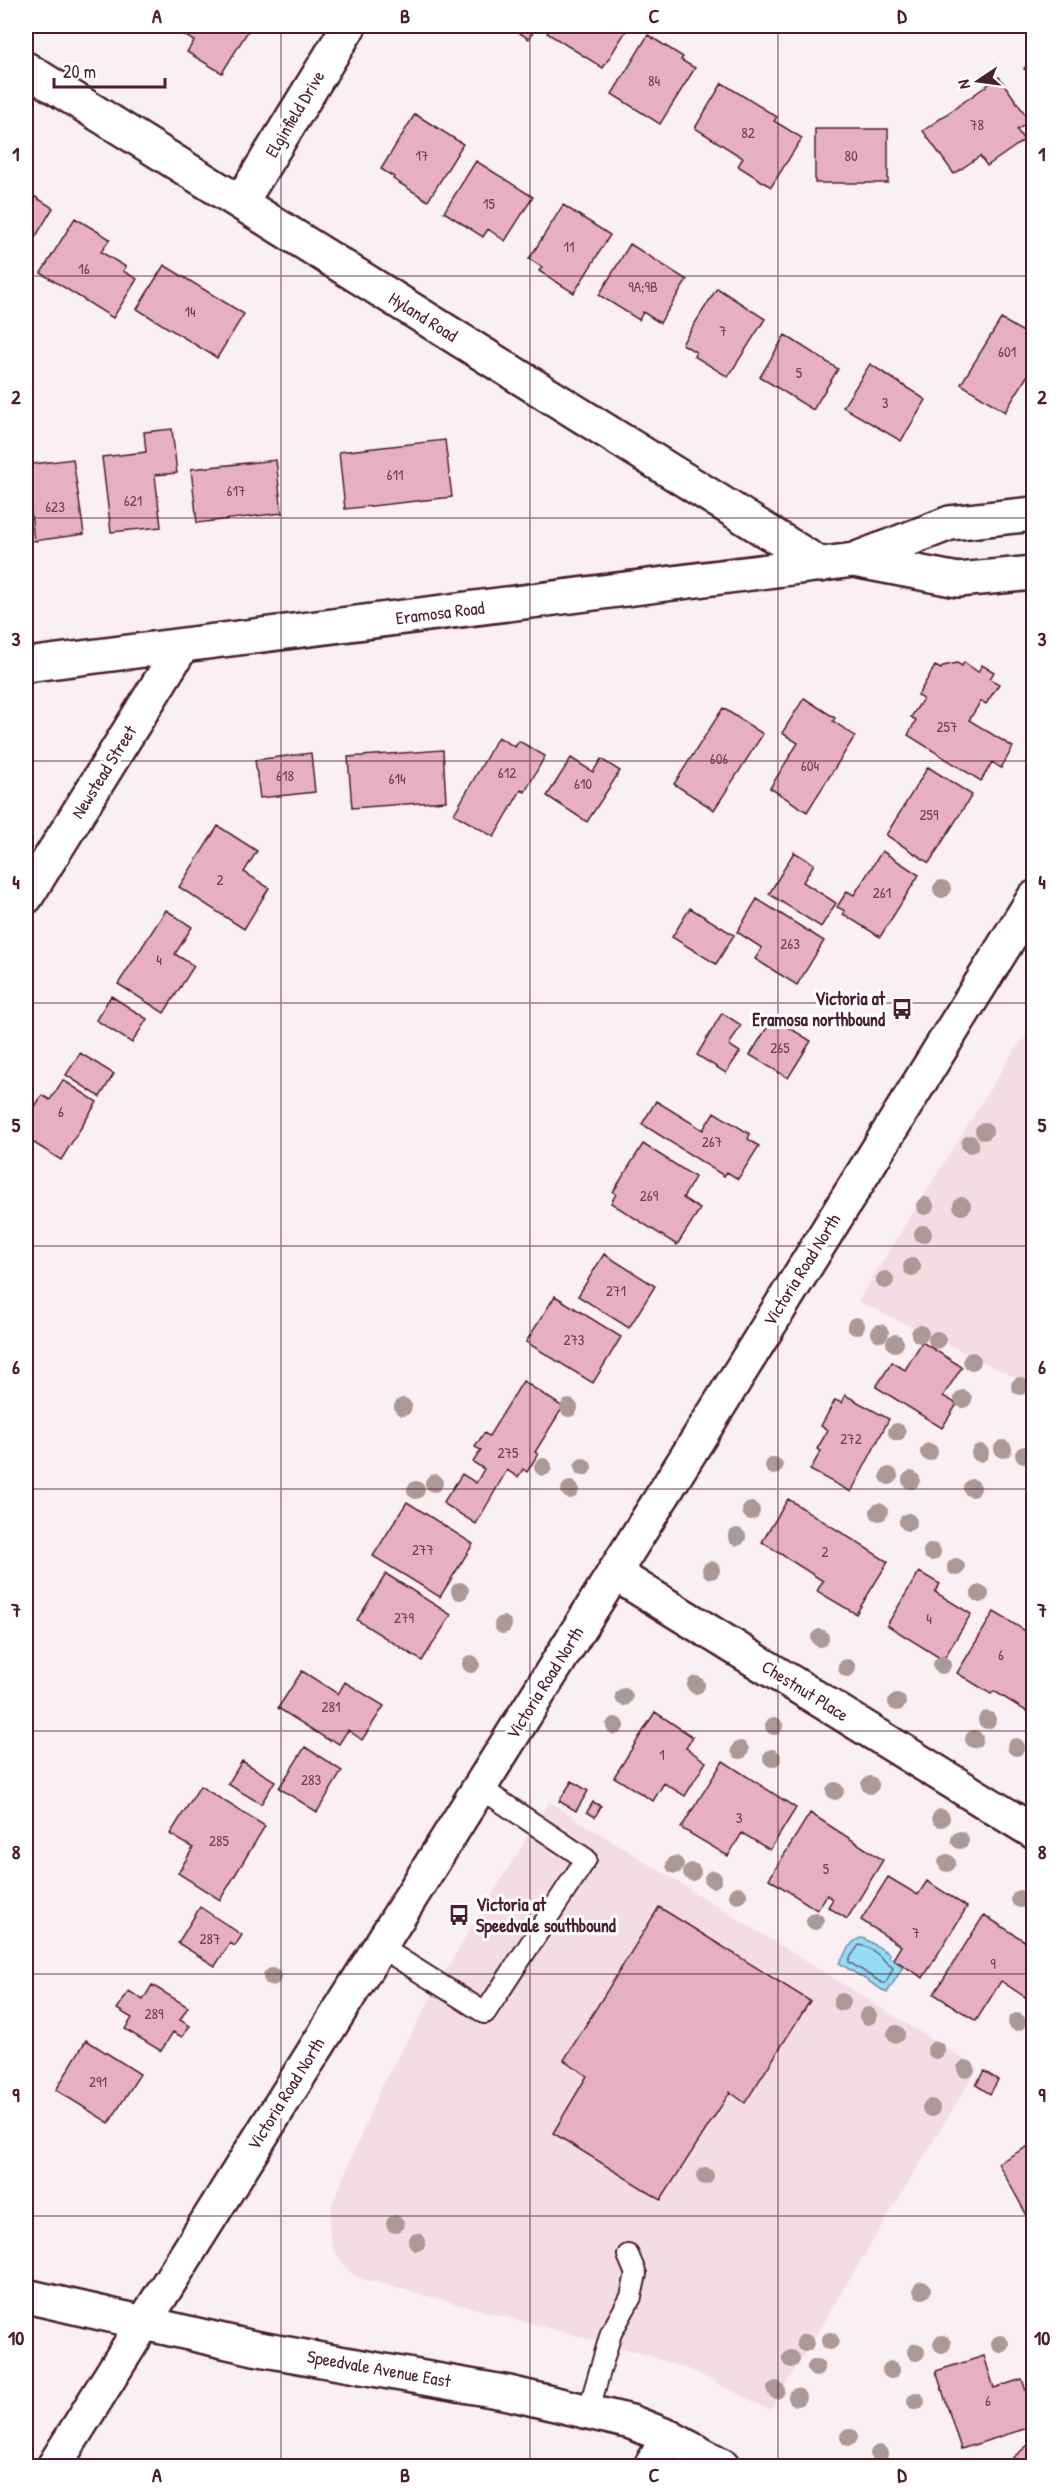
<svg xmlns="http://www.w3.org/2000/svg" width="1059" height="2492" viewBox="0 0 1059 2492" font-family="'Patrick Hand',sans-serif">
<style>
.built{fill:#f4dce5}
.water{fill:#95dcf7;stroke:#7790a5;stroke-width:1.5}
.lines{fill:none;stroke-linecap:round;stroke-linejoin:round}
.shore{stroke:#686b7d;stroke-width:1.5}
.building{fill:#e7afc4;stroke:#4a1f2b;stroke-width:1.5}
.service-casing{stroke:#4a1f2b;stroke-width:24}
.minor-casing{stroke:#4a1f2b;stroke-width:38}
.secondary-casing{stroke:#4a1f2b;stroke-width:38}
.service{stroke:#fff;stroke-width:20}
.minor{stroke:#fff;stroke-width:33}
.secondary{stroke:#fff;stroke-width:33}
.tree{fill:#ac9895}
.grid{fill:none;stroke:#4a1f2b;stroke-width:1.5;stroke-opacity:0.55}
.labels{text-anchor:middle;stroke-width:6;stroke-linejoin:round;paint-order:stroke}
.number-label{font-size:15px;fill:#714351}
.street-label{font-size:18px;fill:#4a1f2b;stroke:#fff}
.poi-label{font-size:18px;font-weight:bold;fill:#4a1f2b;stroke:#fff;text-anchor:end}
.neatline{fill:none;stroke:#4a1f2b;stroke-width:2}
.grid-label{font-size:20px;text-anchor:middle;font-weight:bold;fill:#4a1f2b}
</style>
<rect width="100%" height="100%" fill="#faeff3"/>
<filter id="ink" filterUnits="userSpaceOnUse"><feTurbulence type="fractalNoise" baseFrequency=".0167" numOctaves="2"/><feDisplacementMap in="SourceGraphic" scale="12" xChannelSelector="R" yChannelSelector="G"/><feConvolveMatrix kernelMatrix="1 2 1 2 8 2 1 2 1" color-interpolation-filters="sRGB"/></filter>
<g filter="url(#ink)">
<path class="built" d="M1033,1030v356l-175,-85 157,-252z
M549,1802l429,266 -208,342 -77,-39 -58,-20 -279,-74 -11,-10 -12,-19 -4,-19 2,-22 50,-120 81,-144z"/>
<path class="water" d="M860,1938l5,1 25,15 -1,3 14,10 -16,26 -48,-30 14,-21z"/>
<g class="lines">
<path class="shore" d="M859,1945c15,2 23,15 34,23l-7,15h-4l-33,-21v-3z"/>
</g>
<path class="building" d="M169,26h82l-29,47 -35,-21 7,-11z
M508,26h29l-8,13z
M552,26h77l-26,42 -56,-35z
M648,35l35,22 -2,3 14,8 -35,56 -48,-30z
M1034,54v21l-10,-6z
M999,77l31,44 -13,9 7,10 -37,26 -7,-10 -26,18 -31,-43z
M722,83l55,34 -3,4 28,17 -31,49 -33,-21 5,-8 -48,-30z
M415,114l48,30 -35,57 -35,-22 1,-2 -13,-8z
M815,129h73v54h-73z
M476,161l57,36 -28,44 -17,-12 -5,8 -39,-25z
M26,191l27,17 -26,43 -1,-2z
M563,205l47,30 -36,58 -35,-22 3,-4 -13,-8z
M75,218l35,21 -9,13 25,15 -3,4 14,8 -24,39 -72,-45z
M630,244l57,36 -27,43 -17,-11 -4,8 -40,-25z
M164,265l80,49 -27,44 -80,-49z
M717,288l48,31 -37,58 -34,-21 2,-4 -14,-8z
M1001,319l33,19v27l-29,47 -44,-28z
M785,335l53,34 -25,41 -53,-33z
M870,364l56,36 -25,41 -58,-34z
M172,429l5,44 -22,2 6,52 -50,5 -9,-75 44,-5 -2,-20z
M445,440l7,57 -107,12 -6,-57z
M73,459l11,75 -50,7 -8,-76z
M276,460l6,53 -85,10 -6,-54z
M964,662l14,10 4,-7 12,7 -4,7 9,5 -13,20 -5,-3 -12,19 44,27 -12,21 -9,-6 -11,19 -73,-46 8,-15 -5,-3 12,-18 -5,-4 17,-29 6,3 2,-3 14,-3 5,3z
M804,698l31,20 -2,3 22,15 -48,76 -37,-24 28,-45 -16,-10z
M723,708l40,26 -49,76 -40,-26z
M498,737l17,10 4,-6 26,15 -20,36 -4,-2 -27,47 -40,-23z
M443,750l3,51 -94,7 -4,-51z
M311,753l4,39 -55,6 -5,-38z
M571,758l22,14 8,-13 19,12 -33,51 -40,-26z
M928,767l44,28 -43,68 -43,-28z
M218,826l39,25 -13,21 25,16 -25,41 -65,-42z
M882,851l37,24 -39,62 -37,-23 2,-3 -8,-4 10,-16 7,4z
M794,852l20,12 -11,18 33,21 -15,24 -52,-33z
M757,899l67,42 -27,44 -42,-26 7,-11 -25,-16z
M690,908l44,27 -18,29 -44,-27z
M166,910l26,17 -17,27 19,12 -30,47 -46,-29z
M111,996l36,23 -15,24 -36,-23z
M722,1013l19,12 -12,20 11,7 -14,21 -29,-18z
M773,1018l38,23 -23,37 -38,-23z
M80,1053l34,21 -14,23 -34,-22z
M63,1080l34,22 -36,58 -35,-22v-17l16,-26 8,5z
M656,1101l47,29 11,-18 36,22 -2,5 11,7 -21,33 -11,-7 -3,4 -82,-52z
M643,1144l52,33 -12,21 17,11 -23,36 -66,-42 5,-9 -3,-2z
M604,1254l51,32 -26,42 -51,-32z
M555,1296l66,41 -28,46 -67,-41z
M922,1342l40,25 -19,29 14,8 -15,24 -66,-41 16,-25 13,8z
M523,1381l40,26 -28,45 3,2 -11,18 -4,-3 -5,8 -11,-7 -31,54 -33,-21 19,-29 14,9 8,-14 -11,-7 8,-12 -6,-3 9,-14 5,3z
M845,1395l44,24 -38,73 -41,-22 11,-19 -4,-2 11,-19 -7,-4 14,-26 7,3z
M788,1499l100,63 -32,52 -39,-23 6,-10 -61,-39z
M407,1502l66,42 -33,53 -67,-41z
M919,1572l21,12 -5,8 36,22 -28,46 -56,-35z
M386,1574l65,41 -29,46 -65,-41z
M994,1612l40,24v80l-40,-25 -3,3 -34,-21z
M302,1671l36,23 7,-12 39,24 -22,34 -14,-10 -9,14 -8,-5 -1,2 -52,-33z
M655,1712l38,25 -7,11 20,14 -21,34 -21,-13 -11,18 -39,-24z
M305,1747l37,24 -25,41 -38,-24z
M242,1761l33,20 -14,23 -33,-20z
M723,1761l73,47 -26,42 -28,-17 -14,23 -47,-28z
M572,1781l16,10 -12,20 -17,-10z
M200,1786l65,40 -45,74 -42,-27 15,-25 -23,-14z
M593,1802l8,4 -6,11 -8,-5z
M810,1813l73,47 -36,59 -19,-12 5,-8 -6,-4 -10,15 -48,-31z
M888,1877l30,18 9,-14 40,26 -44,71 -30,-19 8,-13 -40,-26z
M200,1907l42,28 -7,11 -5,-3 -15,23 -37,-23z
M659,1907l151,94 -65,102 -15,-11 -69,108 -108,-67 34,-57 -23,-16z
M984,1915l50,32v36l-9,14 -24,-16 -25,40 -42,-27z
M152,1985l36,22 -8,13 10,6 -8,11 -9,-5 -12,19 -36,-22 7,-11 -15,-9 12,-18 14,9z
M86,2040l54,34 -31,49 -53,-33z
M984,2071l14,9 -8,14 -14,-9z
M1034,2143v85l-36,-65z
M984,2356l10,32 28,-9 12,36v11l-73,23 -25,-78z
M1034,2440v26h-31z"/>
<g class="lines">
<defs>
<path id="service" d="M379,1946l106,67 101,-154 -107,-72
M588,2412l23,-79 20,-36 5,-23 -8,-19"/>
<path id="minor" d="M26,69l795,496
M241,202l108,-176
M26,897l156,-251
M614,1573l420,259
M651,2466l18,-29"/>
<path id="secondary" d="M854,560l104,20 76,-7
M26,665l828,-105 96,-37 84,-9
M26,2296l228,52 255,45 122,29 38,15 54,29
M54,2466l666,-1062 314,-506"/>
</defs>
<use href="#service" class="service-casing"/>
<use href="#minor" class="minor-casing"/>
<use href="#secondary" class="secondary-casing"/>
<use href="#service" class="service"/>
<use href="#minor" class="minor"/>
<use href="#secondary" class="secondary"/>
</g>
<g class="tree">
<circle cx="942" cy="889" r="9"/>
<circle cx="984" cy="1131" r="9"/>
<circle cx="970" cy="1144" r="9"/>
<circle cx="925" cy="1206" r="9"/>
<circle cx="962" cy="1206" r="9"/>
<circle cx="923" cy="1234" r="9"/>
<circle cx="912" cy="1267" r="9"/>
<circle cx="885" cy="1280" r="9"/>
<circle cx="856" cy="1326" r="9"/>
<circle cx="880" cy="1333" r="9"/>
<circle cx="920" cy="1334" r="9"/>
<circle cx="937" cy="1340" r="9"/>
<circle cx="895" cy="1343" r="9"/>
<circle cx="972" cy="1361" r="9"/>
<circle cx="1020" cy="1386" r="9"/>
<circle cx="963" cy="1399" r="9"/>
<circle cx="403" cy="1407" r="9"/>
<circle cx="569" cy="1408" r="9"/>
<circle cx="897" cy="1432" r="9"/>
<circle cx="1003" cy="1449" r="9"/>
<circle cx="929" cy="1452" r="9"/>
<circle cx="980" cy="1453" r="9"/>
<circle cx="1024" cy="1455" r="9"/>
<circle cx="774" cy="1466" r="9"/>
<circle cx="543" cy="1467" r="9"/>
<circle cx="583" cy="1467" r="9"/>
<circle cx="889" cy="1476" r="9"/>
<circle cx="911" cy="1480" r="9"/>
<circle cx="434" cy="1483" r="9"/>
<circle cx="972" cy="1488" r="9"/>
<circle cx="416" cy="1490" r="9"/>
<circle cx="570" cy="1490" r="9"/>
<circle cx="751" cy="1511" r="9"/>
<circle cx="879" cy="1512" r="9"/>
<circle cx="908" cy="1522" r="9"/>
<circle cx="737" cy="1537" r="9"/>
<circle cx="932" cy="1552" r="9"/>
<circle cx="956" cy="1567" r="9"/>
<circle cx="711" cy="1570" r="9"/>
<circle cx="460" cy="1591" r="9"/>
<circle cx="980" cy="1594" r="9"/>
<circle cx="503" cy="1625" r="9"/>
<circle cx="820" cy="1638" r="9"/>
<circle cx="471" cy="1664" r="9"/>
<circle cx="942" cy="1665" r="9"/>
<circle cx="847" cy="1668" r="9"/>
<circle cx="696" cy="1685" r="9"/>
<circle cx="624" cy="1697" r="9"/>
<circle cx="897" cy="1702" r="9"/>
<circle cx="987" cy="1720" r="9"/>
<circle cx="615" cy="1726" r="9"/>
<circle cx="774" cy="1726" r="9"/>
<circle cx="974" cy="1739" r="9"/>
<circle cx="1016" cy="1747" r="9"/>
<circle cx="740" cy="1750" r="9"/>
<circle cx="772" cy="1758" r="9"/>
<circle cx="870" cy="1785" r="9"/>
<circle cx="835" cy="1791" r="9"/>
<circle cx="941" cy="1818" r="9"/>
<circle cx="960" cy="1840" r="9"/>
<circle cx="947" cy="1863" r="9"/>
<circle cx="675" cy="1865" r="9"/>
<circle cx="692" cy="1872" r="9"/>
<circle cx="713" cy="1879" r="9"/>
<circle cx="738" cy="1895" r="9"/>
<circle cx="1020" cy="1899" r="9"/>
<circle cx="815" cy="1921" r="9"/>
<circle cx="272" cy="1977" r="9"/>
<circle cx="842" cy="2002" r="9"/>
<circle cx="868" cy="2016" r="9"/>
<circle cx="1017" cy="2022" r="9"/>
<circle cx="896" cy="2034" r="9"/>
<circle cx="936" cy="2050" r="9"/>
<circle cx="966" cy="2069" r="9"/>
<circle cx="931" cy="2108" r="9"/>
<circle cx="705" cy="2176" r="9"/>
<circle cx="395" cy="2224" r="9"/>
<circle cx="417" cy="2242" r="9"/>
<circle cx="922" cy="2290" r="9"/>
<circle cx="830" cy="2341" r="9"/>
<circle cx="805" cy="2343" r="9"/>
<circle cx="942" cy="2344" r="9"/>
<circle cx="1000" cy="2344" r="9"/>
<circle cx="916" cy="2352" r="9"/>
<circle cx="791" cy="2359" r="9"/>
<circle cx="816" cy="2368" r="9"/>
<circle cx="891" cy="2370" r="9"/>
<circle cx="776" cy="2390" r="9"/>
<circle cx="797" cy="2397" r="9"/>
<circle cx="916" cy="2401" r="9"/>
<circle cx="849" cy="2437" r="9"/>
<circle cx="879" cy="2454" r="9"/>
</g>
</g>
<path class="grid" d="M281,26v2440M530,26v2440M778,26v2440M26,276h1008M26,518h1008M26,761h1008M26,1003h1008M26,1246h1008M26,1489h1008M26,1731h1008M26,1974h1008M26,2216h1008"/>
<defs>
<symbol id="bus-bare" viewBox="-9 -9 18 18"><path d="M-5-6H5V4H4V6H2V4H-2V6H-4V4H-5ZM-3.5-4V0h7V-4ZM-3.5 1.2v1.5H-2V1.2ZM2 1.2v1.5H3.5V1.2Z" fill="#4a1f2b" stroke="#fff" stroke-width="2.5" paint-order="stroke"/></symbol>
</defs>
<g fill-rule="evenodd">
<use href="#bus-bare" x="887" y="994" width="30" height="30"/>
<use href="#bus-bare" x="444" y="1900" width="30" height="30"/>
</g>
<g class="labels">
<g class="number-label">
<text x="654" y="86">84</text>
<text x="977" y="130">78</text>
<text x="748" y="138">82</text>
<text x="422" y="161">17</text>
<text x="851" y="161">80</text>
<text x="489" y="209">15</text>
<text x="569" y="252">11</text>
<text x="84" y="274">16</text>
<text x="643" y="292">9A;9B</text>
<text x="190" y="317">14</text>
<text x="723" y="336">7</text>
<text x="1007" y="357">601</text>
<text x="799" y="378">5</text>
<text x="885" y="408">3</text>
<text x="395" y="480">611</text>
<text x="236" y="496">617</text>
<text x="133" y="506">621</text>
<text x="55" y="512">623</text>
<text x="947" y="732">257</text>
<text x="719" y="764">606</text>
<text x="810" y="771">604</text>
<text x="507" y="778">612</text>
<text x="285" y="781">618</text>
<text x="397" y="784">614</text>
<text x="583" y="789">610</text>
<text x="929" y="820">259</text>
<text x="220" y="885">2</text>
<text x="882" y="898">261</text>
<text x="790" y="949">263</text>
<text x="159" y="965">4</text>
<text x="780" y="1053">265</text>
<text x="61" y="1117">6</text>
<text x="712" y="1147">267</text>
<text x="649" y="1201">269</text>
<text x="616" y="1296">271</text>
<text x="574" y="1345">273</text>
<text x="851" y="1444">272</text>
<text x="508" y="1458">275</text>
<text x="423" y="1555">277</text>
<text x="825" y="1557">2</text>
<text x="404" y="1623">279</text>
<text x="929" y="1624">4</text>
<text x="1001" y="1660">6</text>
<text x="331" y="1712">281</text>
<text x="662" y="1760">1</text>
<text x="311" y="1785">283</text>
<text x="739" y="1823">3</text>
<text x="219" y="1846">285</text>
<text x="826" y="1874">5</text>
<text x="916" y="1938">7</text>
<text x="210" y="1944">287</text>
<text x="993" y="1969">9</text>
<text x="154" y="2019">289</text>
<text x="98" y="2087">291</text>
<text x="988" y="2406">6</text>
</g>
<g class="street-label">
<text transform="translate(295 114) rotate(-59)" y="6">Elginfield Drive</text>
<text transform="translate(423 317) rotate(32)" y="6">Hyland Road</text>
<text transform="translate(440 613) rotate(-7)" y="6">Eramosa Road</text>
<text transform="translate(104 772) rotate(-58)" y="6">Newstead Street</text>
<text transform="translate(802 1270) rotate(-58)" y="6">Victoria Road North</text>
<text transform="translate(545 1683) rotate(-58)" y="6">Victoria Road North</text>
<text transform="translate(805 1691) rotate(32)" y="6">Chestnut Place</text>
<text transform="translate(286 2094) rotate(-58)" y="6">Victoria Road North</text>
<text transform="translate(379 2369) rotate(10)" y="6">Speedvale Avenue East</text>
</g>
<g class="poi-label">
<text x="885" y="1005">Victoria at<tspan x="885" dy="21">Eramosa northbound</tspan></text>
<text x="476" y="1911" text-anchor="start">Victoria at<tspan x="476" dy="21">Speedvale southbound</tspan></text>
</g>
</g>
<rect width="1059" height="2492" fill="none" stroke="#fff" stroke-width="66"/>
<g transform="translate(978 81) rotate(257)" stroke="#ffffff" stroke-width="4.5" paint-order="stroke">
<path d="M0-4.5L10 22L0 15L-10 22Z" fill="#4a1f2b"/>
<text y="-9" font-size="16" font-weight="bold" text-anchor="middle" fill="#4a1f2b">N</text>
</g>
<path d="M54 78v9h111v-9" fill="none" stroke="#4a1f2b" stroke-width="3"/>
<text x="63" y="78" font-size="18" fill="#4a1f2b" stroke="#ffffff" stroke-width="4.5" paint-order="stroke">20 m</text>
<rect x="33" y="33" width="993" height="2426" class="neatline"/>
<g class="grid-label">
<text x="157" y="23">A</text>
<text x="405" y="23">B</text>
<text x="654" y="23">C</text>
<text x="902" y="23">D</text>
<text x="16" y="161">1</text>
<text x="1042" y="161">1</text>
<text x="16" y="404">2</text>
<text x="1042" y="404">2</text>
<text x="16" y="646">3</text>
<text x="1042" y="646">3</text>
<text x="16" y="889">4</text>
<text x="1042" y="889">4</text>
<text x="16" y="1132">5</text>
<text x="1042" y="1132">5</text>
<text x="16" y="1374">6</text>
<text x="1042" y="1374">6</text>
<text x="16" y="1617">7</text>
<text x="1042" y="1617">7</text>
<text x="16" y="1859">8</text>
<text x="1042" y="1859">8</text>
<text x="16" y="2102">9</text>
<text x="1042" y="2102">9</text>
<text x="16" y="2345">10</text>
<text x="1042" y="2345">10</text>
<text x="157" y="2482">A</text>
<text x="405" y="2482">B</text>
<text x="654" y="2482">C</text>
<text x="902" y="2482">D</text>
</g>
</svg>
